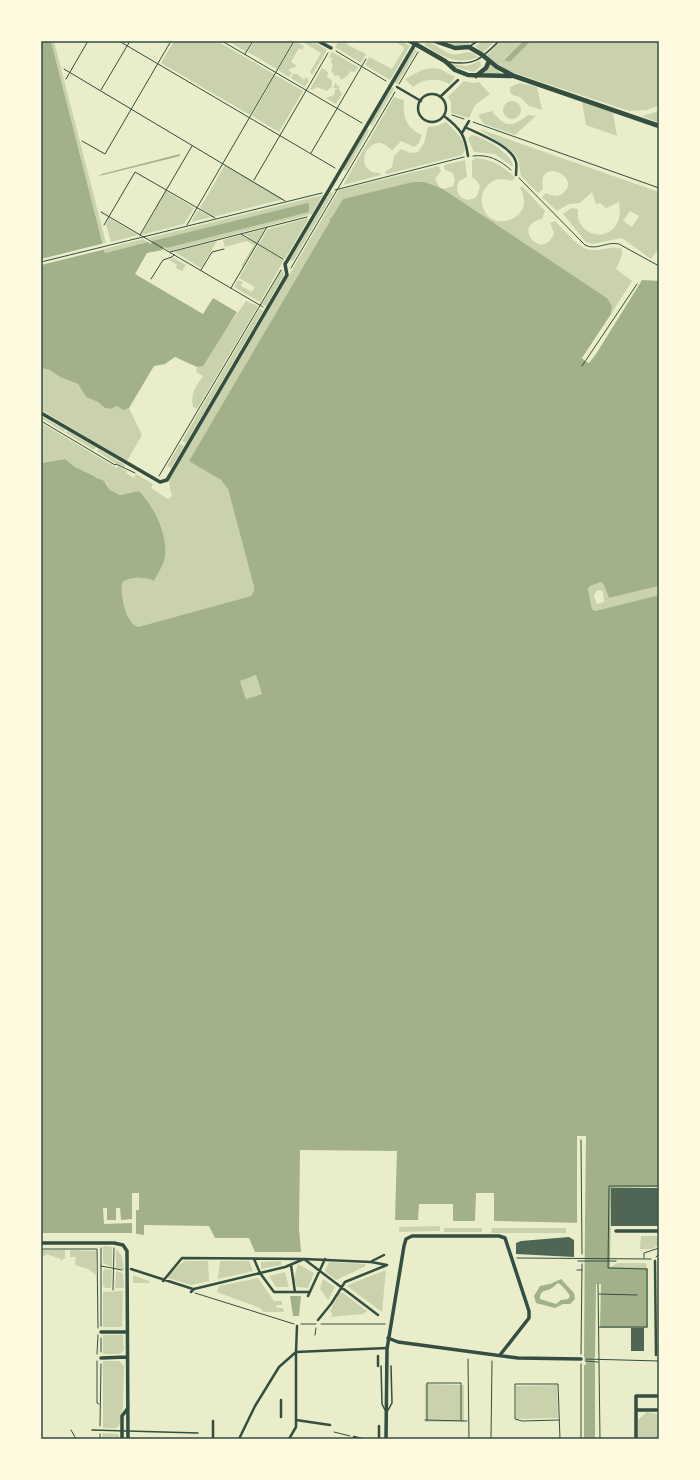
<svg xmlns="http://www.w3.org/2000/svg" width="700" height="1480" viewBox="0 0 700 1480" font-family="Mulish,sans-serif">
<style>
.green{fill:#cad2ad;fill-rule:evenodd}
.water{fill:#a3b18a;fill-rule:evenodd}
.pier{fill:#e9edc9}
.building{fill:#4f6655}
.lines{fill:none;stroke-linecap:round;stroke-linejoin:round}
.path{stroke:#344e41;stroke-width:1}
.service{stroke:#344e41;stroke-width:1.5}
.pedestrian{stroke:#344e41;stroke-width:2.5}
.minor{stroke:#344e41;stroke-width:3.5}
.tertiary{stroke:#344e41;stroke-width:4.5}
.neatline{fill:none;stroke:#344e41;stroke-width:1.5}
</style>
<rect width="100%" height="100%" fill="#e9edc9"/>
<path class="green" d="M51,41h3l52,202 -3,1z
M174,41h43l57,33 -24,41 -89,-52z
M228,41h24l-6,11z
M254,41h39l-16,28 -29,-17z
M295,41l9,5 -2,4 -3,-2 -8,14 6,4 -8,3v2l3,2 -3,4 -11,-7z
M301,41h12l14,9 -15,25 -2,-3 11,-19z
M339,41h7l2,4 18,9 -5,9 -26,-16z
M394,41h7l9,5 -20,34 -25,-15 4,-8 23,12 12,-20v-2z
M427,41c9,3 16,11 25,13 12,2 16,-7 26,3 -21,9 -36,-1 -54,-12z
M440,41h35c-12,7 -22,5 -35,0z
M483,41h12l-12,12 -8,-7z
M501,41h22l-19,18 6,3 21,-21h128v64l-12,5 -18,1 -123,-41 -8,-4 -12,-10z
M415,49l2,1 -20,34 -3,-2z
M332,52l26,15 -3,5 -4,-1 -4,5 -6,4 -2,-5 -4,1 -4,-6 2,-5 -2,-3 1,-4 -3,-1z
M480,61l1,5 -7,6 -19,-5 -6,-3 18,2z
M489,64l13,10h-19z
M322,68l6,4 -1,5 5,3v6l-5,5 -10,-4 -5,3 -2,-1z
M432,68l8,1 15,8 -5,7c-13,-6 -26,-6 -37,3l-8,-8 17,-9z
M293,74h4l7,6 2,-3 3,3 -4,7 -14,-9z
M275,75l28,16 -24,41 -27,-16z
M464,81l9,2 6,-1 11,12 -15,11 -6,13 -18,-5v-11l-3,-5z
M336,82l1,4h3l-1,3 3,5 -6,10 -10,-6 8,-3 1,-5 3,-2h-5z
M520,83l17,4 5,23 -13,-4 -9,-9 -7,-2 -3,-3v-5z
M392,87l2,2 -22,37 -2,-2z
M394,97l10,3c-2,15 2,29 18,35l-3,8 -5,4 -13,-6 -9,10c-21,-27 -44,22 -12,22l1,2 -38,10z
M503 110a9 9 0 1 1 18 0a9 9 0 1 1-18 0Z
M582,102l31,11 4,23 -31,-11z
M492,111c14,18 20,16 36,4l8,1 -21,19 -31,-11 -6,-9z
M659,111v12l-17,-7z
M446,122c7,8 26,22 16,33l-75,19 -2,-2 7,-5 2,-11 7,-7 9,4 8,-1 6,-9 4,-16 9,-1z
M367,129l2,2 -23,40 -3,-2z
M479,129l180,63v56l-8,11 -29,-21 -30,6 -6,-2 -23,-28 8,-6 7,1c-4,34 49,36 41,-7l-13,6 -6,-5 -4,1 -4,-12 -12,11 -11,1 -12,7 -15,-14 4,-4c5,3 11,4 16,1 23,-16 -26,-40 -19,-5l-5,4 -17,-17 -3,-17 -6,-8zM630,211l9,5 -7,11 -9,-6z
M471,135c12,1 42,19 42,32l-18,-13 -21,-2 -6,-13z
M475,158c17,1 27,8 40,19l-3,4c-9,-3 -19,-3 -25,5 -5,5 -6,11 -5,17 4,33 57,17 38,-15l2,-2 23,25 -3,8c-32,6 1,44 12,14l-4,-10 5,-2c10,9 24,30 39,29 10,0 18,-5 28,-1v6l-6,14 16,12 -21,33 1,-8 -8,-10 -161,-107 10,-3 2,-6 -2,-7 -8,-3 -1,-5 21,-5 2,17 -8,4c-7,13 7,25 18,15l3,-10 -3,-5 -5,-4v-16z
M225,165l59,34 -71,18 -13,-9z
M439,166l2,5 -6,8 5,9 -15,-6 -82,17 -11,18 -3,2 1,2 -139,237c10,14 29,16 37,31l26,98v4l-3,5 -113,31c-13,-5 -17,-31 -16,-44 6,-7 24,-6 32,-2l3,-7c1,-33 9,-58 -18,-83l-19,4 -10,-5 -3,-6 -10,-7 -7,-1 -15,-9 -10,-8 -24,4v-40l76,45 1,-2 9,5 -1,2 8,5 2,-4 17,10 -2,4 17,11 4,-3 -2,-7 -1,-9 170,-290z
M166,191l28,17 -10,16 -43,11z
M334,192l-41,69 -3,-1 40,-67z
M323,195l-11,19 -142,37 -7,-4 4,1 141,-36 1,-8 -2,-1 -154,38 -5,-3z
M198,210l13,7 -20,5z
M109,218l29,17 -27,7 -5,-18z
M309,218l-24,41 -26,-15 9,-15z
M265,229l-8,14 -13,-9z
M241,235l16,9 -14,23 -2,-1 13,-21 -7,-4 -22,6 -2,-7z
M143,239l8,5 -3,-2 -43,11 -1,-4z
M217,241l-16,27 -25,-15 1,-2z
M258,245l26,15 -24,42 -26,-15 4,-7 5,2 -2,4 11,6 3,-5 -16,-9z
M174,258l12,7 -4,6 -6,-3 1,-3 -8,-5z
M282,269l2,6 -18,31 -4,-2z
M246,301l12,5 -61,103 -4,-2c-3,-13 3,-21 10,-31l-7,-4 1,-5h2z
M260,308l3,3 -77,132 -4,-2z
M41,368l9,2 10,7 18,7 8,13 12,5 7,6 7,1 4,-3 8,4 5,-2 13,27 -15,26 -86,-51z
M41,416l24,14 -1,2 -23,-14z
M67,431l29,16 -2,3 -28,-17z
M180,444l4,2 -13,22 -4,-2z
M98,449l27,16 -1,2 -15,-7v-1l-12,-8z
M601,582l3,3 5,13 50,-12v9l-64,16 -3,-2 -4,-20 2,-3zM600,590l3,2 1,10 -7,2 -3,-7 2,-6z
M256,675l6,19 -16,5 -6,-19z
M440,1226v5l-41,1v-5z
M444,1228h38v4h-38z
M492,1228h74v5h-75z
M641,1236h18v9l-7,4h-12z
M106,1246l6,1v20l-9,-4v-16z
M116,1249l6,7 2,14 -8,-2z
M41,1250h24v8l-4,3v-2l-15,-5 -1,2 -3,-1z
M70,1250l26,1v24l-8,-6 -13,-4 1,-8h-6z
M184,1261h24l1,20 -18,4 -23,-7v-3z
M220,1261h29l4,10 -35,8z
M281,1261l1,4 -21,4v-7z
M329,1262l36,2 1,2 -30,14 -11,-9z
M617,1263h29l1,5 -36,-1z
M298,1264l16,9 -6,15 -11,-1 -3,-8z
M105,1269l7,1 -1,18h-6l-2,-3v-13z
M386,1270l-4,42 -35,-26 1,-1z
M116,1271l7,2 1,15h-9z
M285,1272l4,15h-13l-7,-11z
M133,1275l16,6 1,2h-17z
M258,1278l16,23h8v4h-6l1,3h6l1,4h-20l-4,-4 -43,-16 2,-6z
M323,1279l12,8 -7,13 -8,-11z
M123,1291l-1,36h-19v-35z
M341,1293h2l24,18 -4,3 -33,3 3,-3 -3,-3 9,-17z
M103,1335h20l1,15 -4,4h-17z
M103,1361h16l5,5 -1,40 -4,20 -3,2h-13z
M425,1384l39,1v37h-39z
M557,1385l1,33 -42,1v-33z
M647,1412l10,2 1,25h-20v-19z
M103,1433l15,1 2,5h-18z"/>
<path class="water" d="M41,41h10l54,212 43,-11 3,2 1,-3 155,-38 2,1v8l-142,36 -3,-1 -2,3 -15,3 -12,21 68,40 10,-16 24,14 -34,54 -6,1 -22,-10 -10,7 -11,2 -25,42 -5,2 -8,-4 -4,3 -7,-1 -7,-6 -12,-5 -8,-13 -18,-7 -10,-7 -9,-2z
M523,41h8l-21,21 -6,-2z
M180,154v2l-81,20 3,-2z
M413,182h12l18,7 164,109 5,8 -1,8 -29,44 4,4 3,1 7,-9 46,-74 17,1v305l-50,12 -5,-13 -3,-3 -11,4 -2,3 4,20 3,2 64,-16v592l-48,1 -1,79 38,1v60h-48l1,-44h-5l-1,73 -1,1 1,7v74h-11v-74h2v-7l-2,-1 1,-134 -91,-2v-28h-18l-1,28h-22v-17h-34l-1,16h-23l2,-69 -97,-1 -1,78 2,24h-46l-6,-14h-34l-6,-12 -65,-1v10l-13,-2h-90v-770l24,-4 10,8 29,14 6,9 10,5 19,-4c16,15 31,49 25,70 -2,7 -7,13 -10,20 -8,-4 -25,-5 -32,2 -1,13 3,39 16,44l113,-31 3,-5v-4l-26,-98 -7,-9 -32,-19 141,-240 -1,-2 3,-2 11,-18zM256,675l6,19 -16,5 -6,-18z
M561,1279l13,14 1,6 -5,5h-7l-8,4 -19,-5 -2,-7 6,-10 10,-2zM558,1283c3,1 10,9 12,13l-2,3 -7,1 -5,4 -16,-5c0,-10 6,-7 12,-11 2,-1 3,-3 6,-5z
M290,1296h11l-2,20h-6z"/>
<path class="pier" d="M105,243l1,6 -65,16v-6z
M577,1136h9l-1,87h-8z
M132,1193h7v17h-3v25h-4v-12l-28,1 -1,-16h4v12h9v-12h4l1,12 11,-1z"/>
<path class="building" d="M611,1188h48v38h-48z
M569,1237l5,3v17l-58,-3v-11l5,-2z
M631,1328h13v23h-13z"/>
<g class="lines">
<path class="path" d="M119,41l216,127
M222,41l140,82
M336,51l50,30
M245,54l8,-13
M64,69l221,132
M66,79l22,-38
M399,84l19,-32
M101,90l29,-49
M452,115l12,4
M473,122l186,66
M82,141l23,13 66,-113
M311,153l55,-94
M473,156c15,-2 27,4 38,14
M519,178l66,67c11,6 22,-4 34,-1l40,22
M254,180l74,-127
M335,190l129,-33
M101,212l162,95
M104,225l31,-53 80,46
M187,225l107,-184
M241,234l42,25
M140,235l52,-89
M170,252l137,-35
M41,262l281,-69
M291,268l104,-176
M201,270l11,-18 12,-3
M151,279l12,-19 9,-3 2,-2
M231,288l36,-61
M582,366l55,-82
M41,421l74,44 1,-1 19,9
M159,476l122,-206
M581,1140l1,114
M101,1248v78
M41,1249h56l1,79
M656,1257l3,-3
M517,1258l134,1
M644,1258v-5l15,-5
M578,1261h38
M101,1266l21,4
M577,1270h5
M598,1284l2,155
M113,1290l1,-42
M195,1293l99,31
M599,1294l38,1
M301,1324h15
M321,1324h64
M599,1327h48v-58l-39,-1 1,-82h50
M315,1335l1,-7
M101,1352v-14
M97,1354l1,-19
M581,1354l1,-90
M468,1359l1,80
M585,1359l74,2
M97,1361v42l2,1
M585,1361l13,1
M581,1364v75
M425,1420l42,1
M427,1420v-37h34v37
M559,1420l-37,1 -7,-2v-35h43l2,55
M100,1426l1,-62
M71,1430l5,9
M334,1432l16,4
M100,1434v5
M491,1439l1,-78"/>
<path class="service" d="M470,46l8,-5
M448,62c27,4 33,-3 51,-21
M381,1366l1,38 3,6
M387,1412l5,-9 -1,-37
M92,1430l106,3"/>
<path class="pedestrian" d="M397,87l24,14
M418 108a14 14 0 1 1 28 0a14 14 0 1 1-28 0Z
M440,97l18,-17
M444,116c17,13 21,19 24,40
M465,127c14,7 47,19 51,35 1,4 0,9 0,13
M462,133l7,-12
M254,1259l6,14 14,19h36
M372,1261l12,-6
M655,1261l1,94
M291,1265l4,27
M131,1269l62,20
M163,1281l19,-23 122,1 74,56
M191,1292l3,-3 91,-22 19,-8 67,3 16,3
M308,1296l17,-37
M318,1320l13,-16 14,-22 42,-17
M297,1326l-1,26 91,-4
M378,1356v10
M281,1400v17
M296,1420l34,5
M379,1426v13
M354,1437l8,2
M213,1439v-18
M239,1439l16,-33 24,-39 17,-15
M289,1439l7,-12v-75"/>
<path class="minor" d="M318,41l13,7
M41,413l119,69 7,-2 120,-205 -2,-11 2,-3 128,-217
M616,1231h43
M41,1243h73l9,2 4,6 1,188
M101,1332h26
M388,1338l10,4 120,16 63,1
M101,1358l26,-1
M636,1410h23
M122,1439v-23l6,-8
M386,1439l1,-90 17,-103 2,-7 6,-3h87l6,2 24,73v7l-29,37
M636,1439v-43h23"/>
<path class="tertiary" d="M410,41l35,20 10,9 13,5 44,1
M435,41l20,7 14,-1 12,7 16,13 17,9 145,50
M476,76l10,-8 3,-7"/>
</g>
<rect width="700" height="1480" fill="none" stroke="#fefae0" stroke-width="84"/>
<rect x="42" y="42" width="616" height="1396" class="neatline"/>
</svg>
